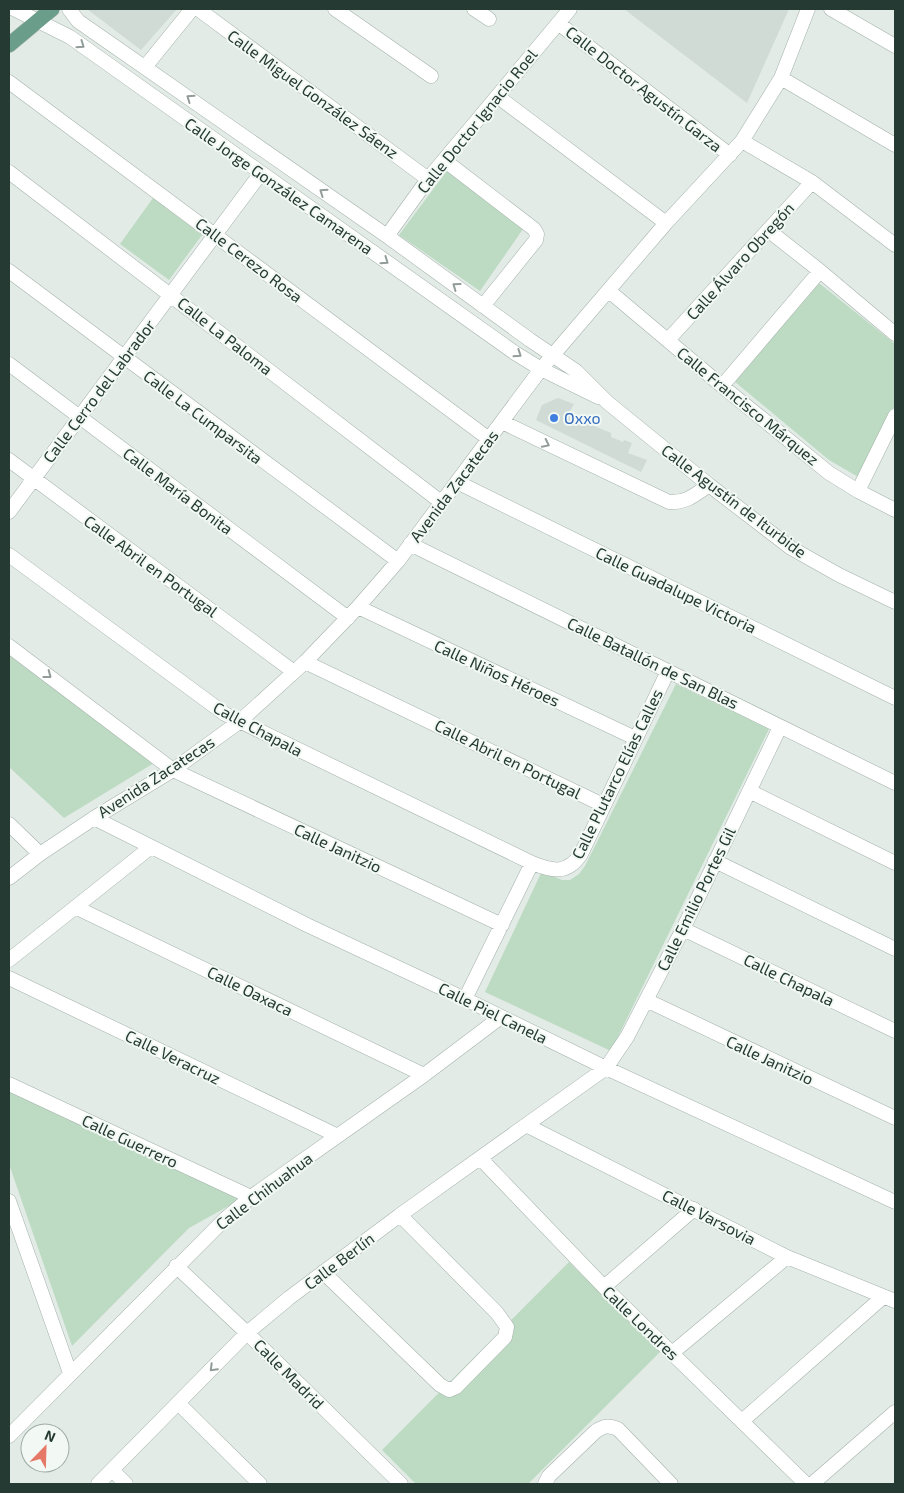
<svg xmlns="http://www.w3.org/2000/svg" width="904" height="1493" viewBox="0 0 904 1493" font-family="'Exo 2',sans-serif">
<style>
.built{fill:#d0dbd5}
.green{fill:#bddac2}
.lines{fill:none;stroke-linecap:round;stroke-linejoin:round}
.minor-casing{stroke:#a5b2ac;stroke-width:15}
.major-casing{stroke:#c2c8c6;stroke-width:16}
.minor{stroke:#fff;stroke-width:14}
.major{stroke:#6b9d8b;stroke-width:15}
.oneway{stroke:#929c98}
.shop-dot{fill:#3f7fe0;stroke:#f2f8f4;stroke-width:2}
.labels{text-anchor:middle;stroke-width:4;stroke-linejoin:round;paint-order:stroke}
.street-label{font-size:16px;fill:#243a32;stroke:#f2f8f4}
.shop-label{font-size:16px;fill:#366cbe;stroke:#f2f8f4;text-anchor:start}
</style>
<rect width="100%" height="100%" fill="#e2ebe6"/>
<path class="built" d="M87,9h90l-36,41z
M624,9h165l-42,94z
M558,398l16,6 -6,11 43,18v4l12,5 1,-2 8,3 -4,10 19,7 -6,12 -105,-52 6,-15z"/>
<path class="green" d="M449,168l74,61 -43,62 -81,-56z
M153,198l49,37 -33,45 -49,-36z
M819,283l76,61v61l-35,73 -31,-18 -95,-79z
M9,655l145,108 -90,55 -55,-51z
M676,684l93,45 -158,322 -126,-59 57,-121 20,9h8l9,-6 6,-8z
M9,1086l234,112 -54,30 -117,118 -63,-182z
M569,1262l91,90 -131,131 1,1h-114l-34,-34z"/>
<g class="lines">
<defs>
<path id="minor" d="M14,9l56,28 445,316 26,16 57,28
M69,9l9,12 309,215 143,104 46,31 31,31 102,83 82,63 48,27 56,27
M198,9l230,170
M335,9l96,67
M474,9l15,10
M831,9l64,37
M558,23l172,132
M145,67l47,-58
M781,78l114,67
M9,82l480,357
M497,96l169,127
M742,141l70,41 83,63
M444,160l90,69 3,5 -1,6 -53,66
M9,172l432,330
M768,230l52,41 75,63
M387,236l41,-57 142,-170
M9,271l389,290
M609,291l113,95 107,87 29,18 37,19
M668,340l144,-158
M9,364l339,254
M722,386l98,-115
M502,422l167,80c17,1 26,-7 40,-17
M9,460l285,212
M457,482l438,216
M858,491l37,-75
M9,512l252,-339
M410,544l485,239
M9,555l216,159 307,149c20,8 35,12 49,-9l87,-183
M358,607l277,131
M9,646l164,124 329,155
M305,662l298,143
M749,791l146,72
M94,818l213,107 158,74 141,69 289,134
M9,824l31,30
M715,861l180,88
M9,878l31,-24 54,-36 79,-48 66,-48 66,-60 53,-55 40,-46 143,-192 125,-146 76,-82 39,-63 27,-69
M75,907l349,168
M683,929l212,102
M9,960l142,-113
M9,978l329,158
M465,999l67,-136
M646,1000l249,118
M9,1084l242,113
M526,1125l261,132 108,44
M480,1158l124,129 202,197
M9,1201l61,172
M176,1266l71,67 154,151
M323,1272l117,113 9,5 7,-3 49,-50 2,-10 -10,-14 -97,-98
M604,1287l90,-78
M672,1353l115,-96
M178,1403l82,81
M742,1421l141,-124
M9,1436l217,-218 25,-21 173,-122 77,-58
M112,1470l14,14
M98,1484l149,-151 42,-35 111,-83 206,-147 21,-31 56,-108 97,-202
M545,1484l4,-8 47,-45c8,-5 12,-6 22,-2l53,55
M812,1484l83,-72"/>
<path id="major" d="M9,45l43,-36"/>
</defs>
<use href="#minor" class="minor-casing"/>
<use href="#major" class="major-casing"/>
<use href="#minor" class="minor"/>
<use href="#major" class="major"/>
</g>
<defs><path id="oneway-chevron" d="M-2-3.5L2.5 0L-2 3.5" fill="none" stroke-width="1.6" stroke-linecap="round" stroke-linejoin="round" transform="scale(1.25)"/></defs>
<g class="oneway">
<use href="#oneway-chevron" transform="translate(81 45) rotate(35)"/>
<use href="#oneway-chevron" transform="translate(190 98) rotate(-145)"/>
<use href="#oneway-chevron" transform="translate(323 192) rotate(-145)"/>
<use href="#oneway-chevron" transform="translate(385 261) rotate(35)"/>
<use href="#oneway-chevron" transform="translate(456 286) rotate(-144)"/>
<use href="#oneway-chevron" transform="translate(518 354) rotate(34)"/>
<use href="#oneway-chevron" transform="translate(546 444) rotate(26)"/>
<use href="#oneway-chevron" transform="translate(48 675) rotate(37)"/>
<use href="#oneway-chevron" transform="translate(213 1368) rotate(135)"/>
</g>
<circle class="shop-dot" cx="554" cy="418" r="5"/>
<g class="labels">
<g class="street-label">
<text transform="translate(644 89) rotate(38)" y="6">Calle Doctor Agustín Garza</text>
<text transform="translate(313 94) rotate(36)" y="6">Calle Miguel González Sáenz</text>
<text transform="translate(477 121) rotate(-51)" y="6">Calle Doctor Ignacio Roel</text>
<text transform="translate(279 186) rotate(35)" y="6">Calle Jorge González Camarena</text>
<text transform="translate(249 260) rotate(37)" y="6">Calle Cerezo Rosa</text>
<text transform="translate(740 261) rotate(-48)" y="6">Calle Álvaro Obregón</text>
<text transform="translate(225 336) rotate(38)" y="6">Calle La Paloma</text>
<text transform="translate(99 391) rotate(-53)" y="6">Calle Cerro del Labrador</text>
<text transform="translate(748 406) rotate(39)" y="6">Calle Francisco Márquez</text>
<text transform="translate(203 417) rotate(37)" y="6">Calle La Cumparsita</text>
<text transform="translate(454 486) rotate(-53)" y="6">Avenida Zacatecas</text>
<text transform="translate(178 491) rotate(37)" y="6">Calle María Bonita</text>
<text transform="translate(734 501) rotate(37)" y="6">Calle Agustín de Iturbide</text>
<text transform="translate(151 566) rotate(36)" y="6">Calle Abril en Portugal</text>
<text transform="translate(676 590) rotate(26)" y="6">Calle Guadalupe Victoria</text>
<text transform="translate(653 663) rotate(26)" y="6">Calle Batallón de San Blas</text>
<text transform="translate(497 673) rotate(25)" y="6">Calle Niños Héroes</text>
<text transform="translate(258 729) rotate(28)" y="6">Calle Chapala</text>
<text transform="translate(508 759) rotate(26)" y="6">Calle Abril en Portugal</text>
<text transform="translate(617 774) rotate(-64)" y="6">Calle Plutarco Elías Calles</text>
<text transform="translate(156 777) rotate(-33)" y="6">Avenida Zacatecas</text>
<text transform="translate(338 848) rotate(25)" y="6">Calle Janitzio</text>
<text transform="translate(696 899) rotate(-64)" y="6">Calle Emilio Portes Gil</text>
<text transform="translate(789 980) rotate(26)" y="6">Calle Chapala</text>
<text transform="translate(250 991) rotate(26)" y="6">Calle Oaxaca</text>
<text transform="translate(493 1013) rotate(26)" y="6">Calle Piel Canela</text>
<text transform="translate(173 1057) rotate(26)" y="6">Calle Veracruz</text>
<text transform="translate(770 1060) rotate(25)" y="6">Calle Janitzio</text>
<text transform="translate(130 1141) rotate(25)" y="6">Calle Guerrero</text>
<text transform="translate(264 1191) rotate(-37)" y="6">Calle Chihuahua</text>
<text transform="translate(709 1217) rotate(27)" y="6">Calle Varsovia</text>
<text transform="translate(339 1261) rotate(-37)" y="6">Calle Berlín</text>
<text transform="translate(641 1323) rotate(44)" y="6">Calle Londres</text>
<text transform="translate(289 1374) rotate(45)" y="6">Calle Madrid</text>
</g>
<g class="shop-label">
<text x="564" y="424">Oxxo</text>
</g>
</g>
<rect width="904" height="1493" fill="none" stroke="#243a32" stroke-width="20"/>
<g transform="translate(45 1448) rotate(23)"><circle r="24" fill="#f2f8f4" stroke="#a0aca6"/>
<path d="M0-4L9 19L0 12L-9 19Z" fill="#e57866"/>
<text y="-8" font-size="14" font-weight="bold" text-anchor="middle" fill="#243a32">N</text>
</g>
</svg>
